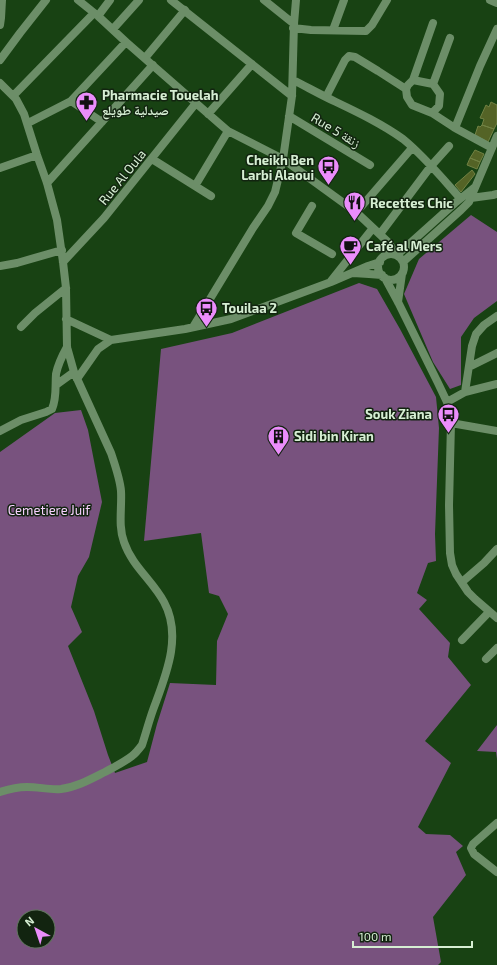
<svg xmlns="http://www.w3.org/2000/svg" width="497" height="965" viewBox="0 0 497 965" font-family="'Exo 2','Noto Naskh Arabic',sans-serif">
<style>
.green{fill:#78527e;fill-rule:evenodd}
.building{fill:#546326;stroke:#718244}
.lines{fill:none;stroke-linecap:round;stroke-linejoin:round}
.minor{stroke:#6c8e68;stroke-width:8}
.labels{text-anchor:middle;stroke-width:3;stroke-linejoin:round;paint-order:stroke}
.poi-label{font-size:13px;font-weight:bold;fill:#d6eed3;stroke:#122410;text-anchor:start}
.street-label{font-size:13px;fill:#d6eed3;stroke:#122410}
.park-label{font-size:13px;fill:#f8d1ff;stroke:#122410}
</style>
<rect width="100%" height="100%" fill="#184213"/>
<path class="green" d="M471,215l26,17v69l-23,17 -13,19v48l-11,4 -17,-27 -29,-68 15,-35z
M359,283l18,6 23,40 36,68 3,31 -4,106 1,27 -8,2 -11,30 10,7 -8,9 31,34 -2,14 23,28 -46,56 26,22 -33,64 8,7 24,1 13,11 -7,6 10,23 -33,42 8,45 -3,3h-438v-513l55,-39 26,-3 7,20 14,72 -13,55 -11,19 -7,31 11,25 -14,14 26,65 14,44 7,18 32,-11 10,-38 13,-41 46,2 1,-44 11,-27 -9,-18 -10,-3 -8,-60 -57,8 17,-192 71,-16zM24,917h24v24h-24z
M497,725v34l-1,-7 -19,-1z"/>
<path class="building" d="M491,102l6,3v18l-3,6 -12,-4 2,-6 -4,-1 6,-13 3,2z
M482,125l12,4 -6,13 -13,-7 3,-9 2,1z
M475,150l9,4 -4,8 -10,-4z
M470,158l10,4 -3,7 -10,-4z
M472,170l3,4 -14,18 -6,-7z"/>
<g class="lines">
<path class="minor" d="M78,0l20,16 28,26 95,83 7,6 55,28 73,53 33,31 3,5v6
M171,0l121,96
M264,0l30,24
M490,0l7,3
M98,16l12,-16
M0,25l1,-7 1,-18
M293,28l18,2 55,1 6,-6 15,-25
M113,29l26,-29
M333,30l11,-30
M145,58l40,-48
M0,60l20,-27 26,-33
M293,80c14,7 28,15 43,22 23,11 46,22 67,37 21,17 39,39 57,59
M413,80l20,4 7,10 -1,12 -7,7
M0,83l16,16 8,15 13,41 10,28 10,37 6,42 3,26 1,59 7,25 37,81c4,12 9,26 10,38 1,17 -3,35 3,51 8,24 29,39 40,60 19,35 1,75 -11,108 -4,11 -7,23 -11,35 -3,4 -6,8 -10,11 -9,7 -18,11 -27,16 -14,7 -28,15 -44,17 -11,1 -22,-2 -34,-2 -9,0 -18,2 -27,5
M433,84l17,-46
M406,89l1,8 5,8 20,8 23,15 37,20
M406,89l2,-4 5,-5 20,-57
M13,96l81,-83
M326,97l19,-37 4,-4 6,1 23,14 28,18
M71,101l31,21
M208,114l44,-50
M289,116l81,49
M28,123l43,-22 55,-59
M455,128l25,-62 17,-37
M152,159l59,37
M0,168l37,-13
M47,183l106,-118
M195,186l33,-55
M468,195l3,3 22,-3 4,-1
M312,206l-16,27 36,21
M361,207l51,-59
M380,234l51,-68 18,-20
M378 267a13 13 0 1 1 26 0a13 13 0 1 1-26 0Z
M397,255l58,-52 20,-16
M63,262l41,-44 92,-115
M403,262l58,-52 8,-8 28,-66
M0,266l17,-3 45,-13
M353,273l16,1 13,1
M385,278l13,24 40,81 9,19 4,21 -2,82 1,48 2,12 4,9 12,18 7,7 22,19
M331,281l42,-53
M398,302l4,-28
M66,319l45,21
M21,327l14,-14 31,-25
M193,327l60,-99 15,-22 7,-14 8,-33 9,-63 2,-72 2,-24
M469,367l28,-14
M77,379l21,-30 13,-9 74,-11 46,-10 38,-14 62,-23 37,-16 12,-4
M56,385l18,-13
M465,392l7,-46 4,-12 8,-9 13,-9
M447,402l18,-10 32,-8
M451,423l46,8
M0,431l21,-11 25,-8 6,-3c5,-11 3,-23 4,-35 2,-10 6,-18 11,-27
M462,582l22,-19 13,-14
M462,640l27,-28
M486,659l11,-11
M497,823l-24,21 -2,4 3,6 23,18"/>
</g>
<defs>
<symbol id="pharmacy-pin" viewBox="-11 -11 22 30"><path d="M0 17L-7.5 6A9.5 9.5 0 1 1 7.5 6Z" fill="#eb8dfb" stroke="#122410"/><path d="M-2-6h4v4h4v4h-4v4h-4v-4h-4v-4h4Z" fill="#111"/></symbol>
<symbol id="bus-pin" viewBox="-11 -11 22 30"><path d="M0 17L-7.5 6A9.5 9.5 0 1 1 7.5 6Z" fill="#eb8dfb" stroke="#122410"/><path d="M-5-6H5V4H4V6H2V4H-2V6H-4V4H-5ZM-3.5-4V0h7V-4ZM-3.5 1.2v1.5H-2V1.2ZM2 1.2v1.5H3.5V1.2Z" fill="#111"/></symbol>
<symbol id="restaurant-pin" viewBox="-11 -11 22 30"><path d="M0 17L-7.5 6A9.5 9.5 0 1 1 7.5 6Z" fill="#eb8dfb" stroke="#122410"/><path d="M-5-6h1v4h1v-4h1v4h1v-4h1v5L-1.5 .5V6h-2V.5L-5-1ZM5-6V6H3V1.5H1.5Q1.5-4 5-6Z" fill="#111"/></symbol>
<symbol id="cafe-pin" viewBox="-11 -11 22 30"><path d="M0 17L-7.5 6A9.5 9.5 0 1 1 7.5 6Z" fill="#eb8dfb" stroke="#122410"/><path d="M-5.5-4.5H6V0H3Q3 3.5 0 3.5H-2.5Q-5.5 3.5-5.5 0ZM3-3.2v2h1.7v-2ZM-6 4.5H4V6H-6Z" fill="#111"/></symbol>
<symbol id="building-pin" viewBox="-11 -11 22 30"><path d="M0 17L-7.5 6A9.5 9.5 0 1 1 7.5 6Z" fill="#eb8dfb" stroke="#122410"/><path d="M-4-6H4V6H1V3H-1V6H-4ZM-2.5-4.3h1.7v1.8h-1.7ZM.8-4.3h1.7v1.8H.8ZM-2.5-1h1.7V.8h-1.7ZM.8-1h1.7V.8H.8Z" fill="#111"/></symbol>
</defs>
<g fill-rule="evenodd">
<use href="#pharmacy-pin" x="74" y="90" width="25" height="34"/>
<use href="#bus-pin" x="316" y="154" width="25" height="34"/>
<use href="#restaurant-pin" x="342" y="190" width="25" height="34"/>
<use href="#cafe-pin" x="338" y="234" width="25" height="34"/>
<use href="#bus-pin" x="194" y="296" width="25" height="34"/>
<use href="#bus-pin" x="436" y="402" width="25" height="34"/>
<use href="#building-pin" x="266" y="424" width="25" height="34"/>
</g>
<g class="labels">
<g class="poi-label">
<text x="102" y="100">Pharmacie Touelah<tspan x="102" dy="15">صيدلية طويلع</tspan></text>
<text x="314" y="165" text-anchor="end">Cheikh Ben<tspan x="314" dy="15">Larbi Alaoui</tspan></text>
<text x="370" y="208">Recettes Chic</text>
<text x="366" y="251">Café al Mers</text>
<text x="222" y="313">Touilaa 2</text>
<text x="432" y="419" text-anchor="end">Souk Ziana</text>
<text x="294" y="441">Sidi bin Kiran</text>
</g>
<g class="street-label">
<text transform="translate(336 130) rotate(31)" y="5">Rue 5 زنقة</text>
<text transform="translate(122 177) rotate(-51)" y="5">Rue Al Oula</text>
</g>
<g class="park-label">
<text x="49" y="515">Cemetiere Juif</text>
</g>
</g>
<g transform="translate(36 929) rotate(320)"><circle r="19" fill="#122410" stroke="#60755e"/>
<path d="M0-3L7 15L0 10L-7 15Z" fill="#eb8dfb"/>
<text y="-6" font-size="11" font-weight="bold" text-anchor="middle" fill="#d6eed3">N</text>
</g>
<path d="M353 941v6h119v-6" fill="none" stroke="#d6eed3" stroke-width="2"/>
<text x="359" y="941" font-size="12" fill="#d6eed3" stroke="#122410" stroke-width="3" paint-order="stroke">100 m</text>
</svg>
